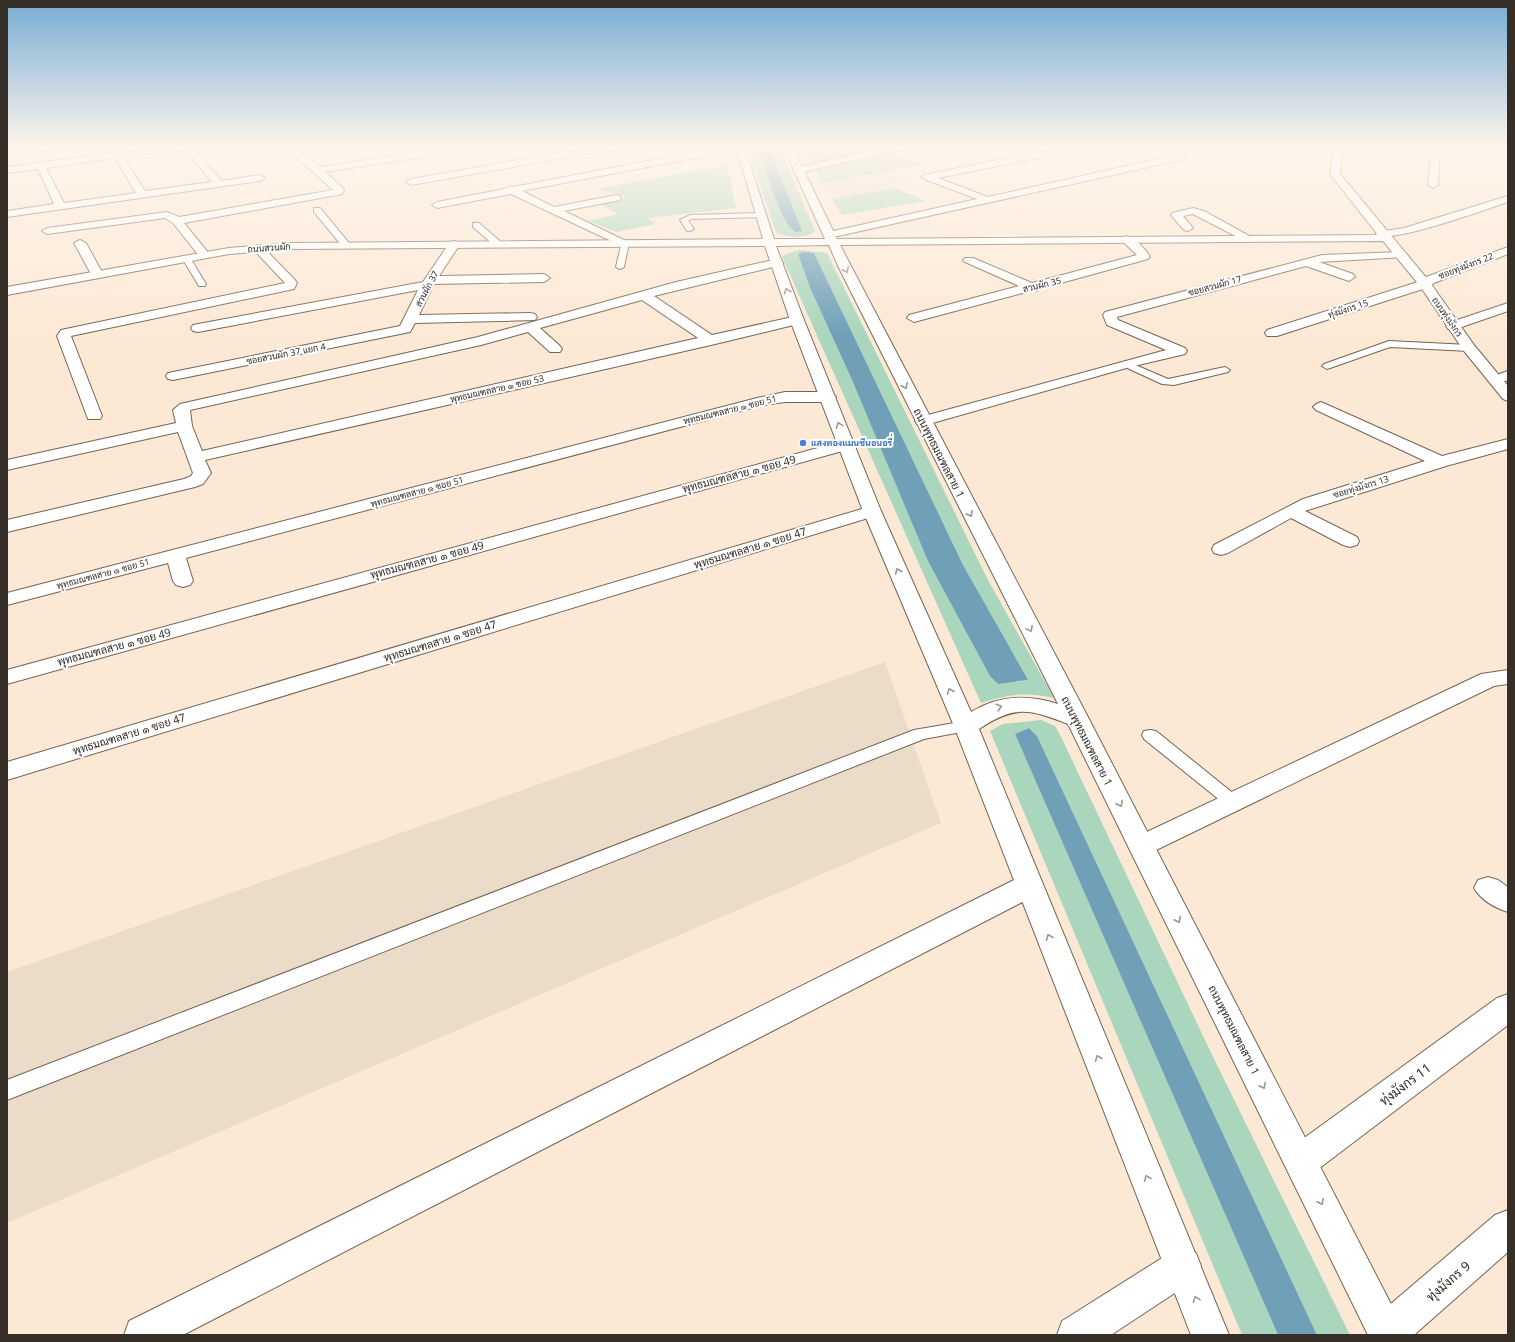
<svg xmlns="http://www.w3.org/2000/svg" width="1515" height="1342" viewBox="0 0 1515 1342" font-family="'Noto Sans',Sarabun,sans-serif">
<style>
.industrial{fill:#ebdcca}
.green{fill:#a9d6bd;fill-rule:evenodd}
.water{fill:#6fa0b8}
.lines{fill:none;stroke-linecap:round;stroke-linejoin:round}
.lane-casing{stroke:#746453;stroke-width:2}
.street-casing{stroke:#746453;stroke-width:2}
.secondary-casing{stroke:#746453;stroke-width:2}
.lane{fill:#fff;fill-rule:evenodd}
.street{fill:#fff;fill-rule:evenodd}
.secondary{fill:#fff;fill-rule:evenodd}
.oneway{stroke:#9a9793}
.shop-dot{fill:#3f7fe0;stroke:#fff;stroke-width:1.5}
.labels{text-anchor:middle;stroke-width:4;stroke-linejoin:round;paint-order:stroke}
.far-street-label{font-size:9px;fill:#362f27;stroke:#fff}
.far-shop-label{font-size:9px;font-weight:bold;fill:#366cbe;stroke:#fff;text-anchor:start}
.street-label{font-size:11px;fill:#362f27;stroke:#fff}
.near-street-label{font-size:13px;fill:#362f27;stroke:#fff}
</style>
<rect width="100%" height="100%" fill="#fce9d5"/>
<path class="industrial" d="M882,172l25,10 -17,3 5,3 -63,11 -9,-16z
M885,662l56,161 -934,400v-251z"/>
<path class="green" d="M747,146h11l21,60 13,24 -8,-45 -16,-39h11l36,85c-8,8 -27,6 -37,3l-3,-4z
M820,146h49l56,18 -102,19 -19,-34z
M727,165l9,43 -89,10 9,6 -40,8 -27,-11 29,-7 -17,-9 27,-8 -31,-8z
M895,188l31,13 -84,14 -10,-16z
M800,250l27,3 161,327 66,118c-31,-6 -43,-4 -73,5l-199,-446 4,-3zM810,252l4,1 149,312 64,115 -10,2 -164,-300 -42,-92z
M1041,720l14,6 7,13 152,320 136,276h-33l-280,-599 -8,-8 -14,6 263,601h-36l-252,-604 13,-7z"/>
<path class="water" d="M758,146h10l34,85 -6,1c-17,-9 -31,-66 -38,-86z
M804,252l10,1 149,312 65,115 -30,4 -8,-8 -62,-115 -75,-179 -42,-92 -13,-36z
M1029,728l8,8 280,599h-39l-263,-601z"/>
<g class="lines">
<defs>
<path id="lane" d="M314,208h6l29,35v4h-6l-29,-35z
M762,213l4,2 -1,2 -74,2 -3,2 6,8 -4,2h-3l-7,-11 10,-5z
M473,223h6l22,19v4h-6l-22,-19z
M622,241l7,2 -5,24 -4,2 -4,-2z
M183,256h6l17,28 -1,2h-6l-17,-28z
M1389,341l80,4 5,3 -5,3 -79,-4 -60,21 -3,1 -5,-3 2,-2z
M1126,361l42,18 57,-12 5,3 -2,2 -54,13 -12,-1 -39,-18 -2,-2 2,-2z
M966,721l6,1 2,4 -2,4 -48,9 -917,361v-20l907,-350z
M1150,730l6,1 83,67 3,4 -3,4 -6,2 -6,-2 -83,-67 -2,-4 2,-4z"/>
<path id="street" d="M23,146h26l-4,3 -38,5v-6z
M165,146h27l29,35 39,-6 5,3 -5,3 -253,36v-6l47,-7 -16,-35 -31,4v-6zM185,149l27,33 -67,9 -22,-34zM115,158l21,35 -72,10 -18,-35z
M284,146h39l-23,6 20,15 135,-21h23l-4,3 -149,23 18,16 1,2 -2,4 -158,29 26,32 -6,3 -4,-1 -27,-34 -8,-5 -118,16 -5,-3 5,-3 120,-16 12,5 154,-27z
M597,146h21l-4,3 -203,36 -5,-3 5,-3z
M741,146l4,3 -1,2 -29,3 -193,37 32,16 62,-12 4,1 1,2 -1,2 -56,11 62,30 2,2 -2,2 -4,1 -111,-52 -74,14 -5,-3 5,-3 67,-13 5,-3 4,1 202,-39z
M896,146h18l-115,27 -5,-3 5,-3z
M1067,146h19l-4,3 -144,29 50,19 188,-42 1,-9h8l1,11 -5,3 -352,78 -6,-3 6,-3 148,-33 -53,-20 -2,-2 2,-2z
M1432,146h8l-2,39 -5,3 -5,-3z
M1508,196v6c-18,6 -122,44 -132,32l2,-2 26,-4z
M1193,208l11,3 49,27 -6,3 -4,-1 -50,-26 -10,2 10,12 -5,3 -4,-1 -13,-15 1,-2z
M1126,236c9,2 20,13 24,21l-2,2 -109,30 -2,2h-7l-116,31 -7,-4 2,-3 110,-29 -54,-24 -2,-2 2,-2h8l59,25 105,-28 -17,-16z
M80,240l6,3 17,31 -2,3h-8l-2,-3 -17,-31z
M454,241l6,3 -21,32 105,-2 6,4 -6,4 -110,2 -15,31 111,-2 5,1 2,3 -2,3 -120,3 -5,9 -5,1 -232,47 -5,-1 -2,-3 2,-3 5,-1 227,-46 18,-36 -220,42 -5,-1 -2,-3 2,-3 5,-1 225,-42 27,-40z
M258,245l4,1 33,34 2,3 -3,6 -223,47 31,80 -2,3h-12l-31,-83 4,-6 224,-47 -33,-35z
M1508,247v7l-74,29 -5,4 -152,49h-10l-2,-3 2,-3 154,-49 5,-4z
M1401,252l6,3 -2,2 -86,5 34,12 2,3 -6,4 -43,-15 -189,51 1,3 67,28 2,3 -2,3 -55,13 -201,57h-12l-2,-3 2,-3 249,-68 -59,-25 -4,-10 2,-3 217,-57z
M777,259l4,2 2,2 -2,2 -127,31 58,39 85,-19 5,1 2,3 -2,3 -91,22 -506,115 6,13 -8,11 -8,3 -188,45v-12l177,-41 7,-3 2,-3 -15,-41 -171,38v-10l169,-37 -3,-13 7,-6 298,-67 198,-55zM642,300l56,38 -496,113 -10,-25 -2,-16 291,-65 47,-13 22,20h10l2,-3 -2,-3 -20,-18z
M1508,303v8l-55,19 -5,-1 -2,-3 2,-3z
M1508,371v9l-12,4 -5,-1 -2,-3 2,-3z
M785,392h43l5,2 3,3 -3,3 -5,2h-43l-22,3 -577,153 7,23 -3,4 -7,2 -7,-2 -3,-4 -5,-18 -161,42v-12l750,-195z
M1321,402l121,54 66,-17v10l-62,17 -141,45 52,26 2,4 -2,4 -7,2 -7,-2 -52,-27 -63,35 -7,2 -7,-2 -2,-4 2,-4 89,-46 122,-38 -109,-51 -3,-3 3,-3z
M847,440l6,2 2,3 -2,3 -846,236v-14z
M872,506l6,1 3,4 -3,4 -871,265v-18z
M1508,670v14l-14,2 -344,167 -9,3 -9,-3 -4,-7 4,-7 349,-165z
M1028,875l10,3 4,8 -4,8 -855,441h-59l5,-14 889,-443z
M1488,877l10,3 10,7v25c-13,-4 -27,-12 -34,-24l4,-8z
M1508,994v31l-195,148 -12,5 -12,-5 -5,-12 5,-12 208,-151z
M1508,1210v42l-94,83h-45l4,-16 122,-104z
M1183,1248l13,5 5,13 -5,13 -85,56h-54l5,-14 108,-68z"/>
<path id="secondary" d="M736,146h8l30,93h51l-42,-93h9l45,93 541,-4 -48,-61 5,-28h8l-3,28 89,107 45,64 34,41v15l-5,-2 -39,-48 -44,-65 -37,-45 -543,4 249,474 318,616h-39l-300,-611c-39,-15 -53,-19 -89,5l250,606h-38l-237,-609 -91,-215 -73,-191 -25,-74 -475,3 -61,5 -222,41v-8l222,-39 61,-5 473,-4zM829,245l9,21 220,438c-31,-10 -59,-9 -87,8l-90,-201 -77,-191 -28,-74z"/>
</defs>
<use href="#lane" class="lane-casing"/>
<use href="#street" class="street-casing"/>
<use href="#secondary" class="secondary-casing"/>
<use href="#lane" class="lane"/>
<use href="#street" class="street"/>
<use href="#secondary" class="secondary"/>
</g>
<defs><path id="oneway-chevron" d="M-2-3.5L2.5 0L-2 3.5" fill="none" stroke-width="1.6" stroke-linecap="round" stroke-linejoin="round"/></defs>
<g class="oneway">
<use href="#oneway-chevron" transform="translate(846 270) rotate(63)"/>
<use href="#oneway-chevron" transform="translate(787 291) rotate(-109)"/>
<use href="#oneway-chevron" transform="translate(905 386) rotate(63)"/>
<use href="#oneway-chevron" transform="translate(839 425) rotate(-111)"/>
<use href="#oneway-chevron" transform="translate(970 514) rotate(63)"/>
<use href="#oneway-chevron" transform="translate(898 571) rotate(-113)"/>
<use href="#oneway-chevron" transform="translate(1030 629) rotate(62)"/>
<use href="#oneway-chevron" transform="translate(950 691) rotate(-113)"/>
<use href="#oneway-chevron" transform="translate(999 707) rotate(-17)"/>
<use href="#oneway-chevron" transform="translate(1120 804) rotate(63)"/>
<use href="#oneway-chevron" transform="translate(1178 920) rotate(63)"/>
<use href="#oneway-chevron" transform="translate(1049 937) rotate(-112)"/>
<use href="#oneway-chevron" transform="translate(1098 1058) rotate(-112)"/>
<use href="#oneway-chevron" transform="translate(1263 1086) rotate(63)"/>
<use href="#oneway-chevron" transform="translate(1147 1178) rotate(-112)"/>
<use href="#oneway-chevron" transform="translate(1321 1202) rotate(63)"/>
<use href="#oneway-chevron" transform="translate(1196 1299) rotate(-111)"/>
</g>
<linearGradient id="sky" x2="0" y2="1"><stop stop-color="#77acd5"/><stop offset="0.44" stop-color="#fef5ec"/><stop offset="1" stop-color="#fef5ec" stop-opacity="0"/></linearGradient>
<rect width="1515" height="334" fill="url(#sky)"/>
<circle class="shop-dot" cx="803" cy="443" r="4"/>
<g class="labels">
<g class="far-street-label">
<text transform="translate(269 248) rotate(-4)" y="3">ถนนสวนผัก</text>
<text transform="translate(1466 266) rotate(-21)" y="3">ซอยทุ่งมังกร 22</text>
<text transform="translate(1042 285) rotate(-14)" y="3">สวนผัก 35</text>
<text transform="translate(1215 286) rotate(-15)" y="3">ซอยสวนผัก 17</text>
<text transform="translate(427 289) rotate(-62)" y="3">สวนผัก 37</text>
<text transform="translate(1348 309) rotate(-18)" y="3">ทุ่งมังกร 15</text>
<text transform="translate(1447 317) rotate(55)" y="3">ถนนทุ่งมังกร</text>
<text transform="translate(286 354) rotate(-11)" y="3">ซอยสวนผัก 37 แยก 4</text>
<text transform="translate(497 389) rotate(-13)" y="3">พุทธมณฑลสาย ๑ ซอย 53</text>
<text transform="translate(730 410) rotate(-14)" y="3">พุทธมณฑลสาย ๑ ซอย 51</text>
<text transform="translate(1361 487) rotate(-17)" y="3">ซอยทุ่งมังกร 13</text>
<text transform="translate(417 492) rotate(-15)" y="3">พุทธมณฑลสาย ๑ ซอย 51</text>
<text transform="translate(103 574) rotate(-15)" y="3">พุทธมณฑลสาย ๑ ซอย 51</text>
</g>
<g class="far-shop-label">
<text x="811" y="446">แสงทองแมนชีนอนอรี่</text>
</g>
<g class="street-label">
<text transform="translate(939 453) rotate(63)" y="4">ถนนพุทธมณฑลสาย 1</text>
<text transform="translate(739 474) rotate(-15)" y="4">พุทธมณฑลสาย ๑ ซอย 49</text>
<text transform="translate(750 548) rotate(-17)" y="4">พุทธมณฑลสาย ๑ ซอย 47</text>
<text transform="translate(427 560) rotate(-15)" y="4">พุทธมณฑลสาย ๑ ซอย 49</text>
<text transform="translate(440 641) rotate(-17)" y="4">พุทธมณฑลสาย ๑ ซอย 47</text>
<text transform="translate(114 647) rotate(-15)" y="4">พุทธมณฑลสาย ๑ ซอย 49</text>
<text transform="translate(129 734) rotate(-17)" y="4">พุทธมณฑลสาย ๑ ซอย 47</text>
<text transform="translate(1087 741) rotate(63)" y="4">ถนนพุทธมณฑลสาย 1</text>
<text transform="translate(1234 1030) rotate(63)" y="4">ถนนพุทธมณฑลสาย 1</text>
</g>
<g class="near-street-label">
<text transform="translate(1405 1084) rotate(-37)" y="5">ทุ่งมังกร 11</text>
<text transform="translate(1448 1281) rotate(-41)" y="5">ทุ่งมังกร 9</text>
</g>
</g>
<rect width="1515" height="1342" fill="none" stroke="#362f27" stroke-width="16"/>
</svg>
